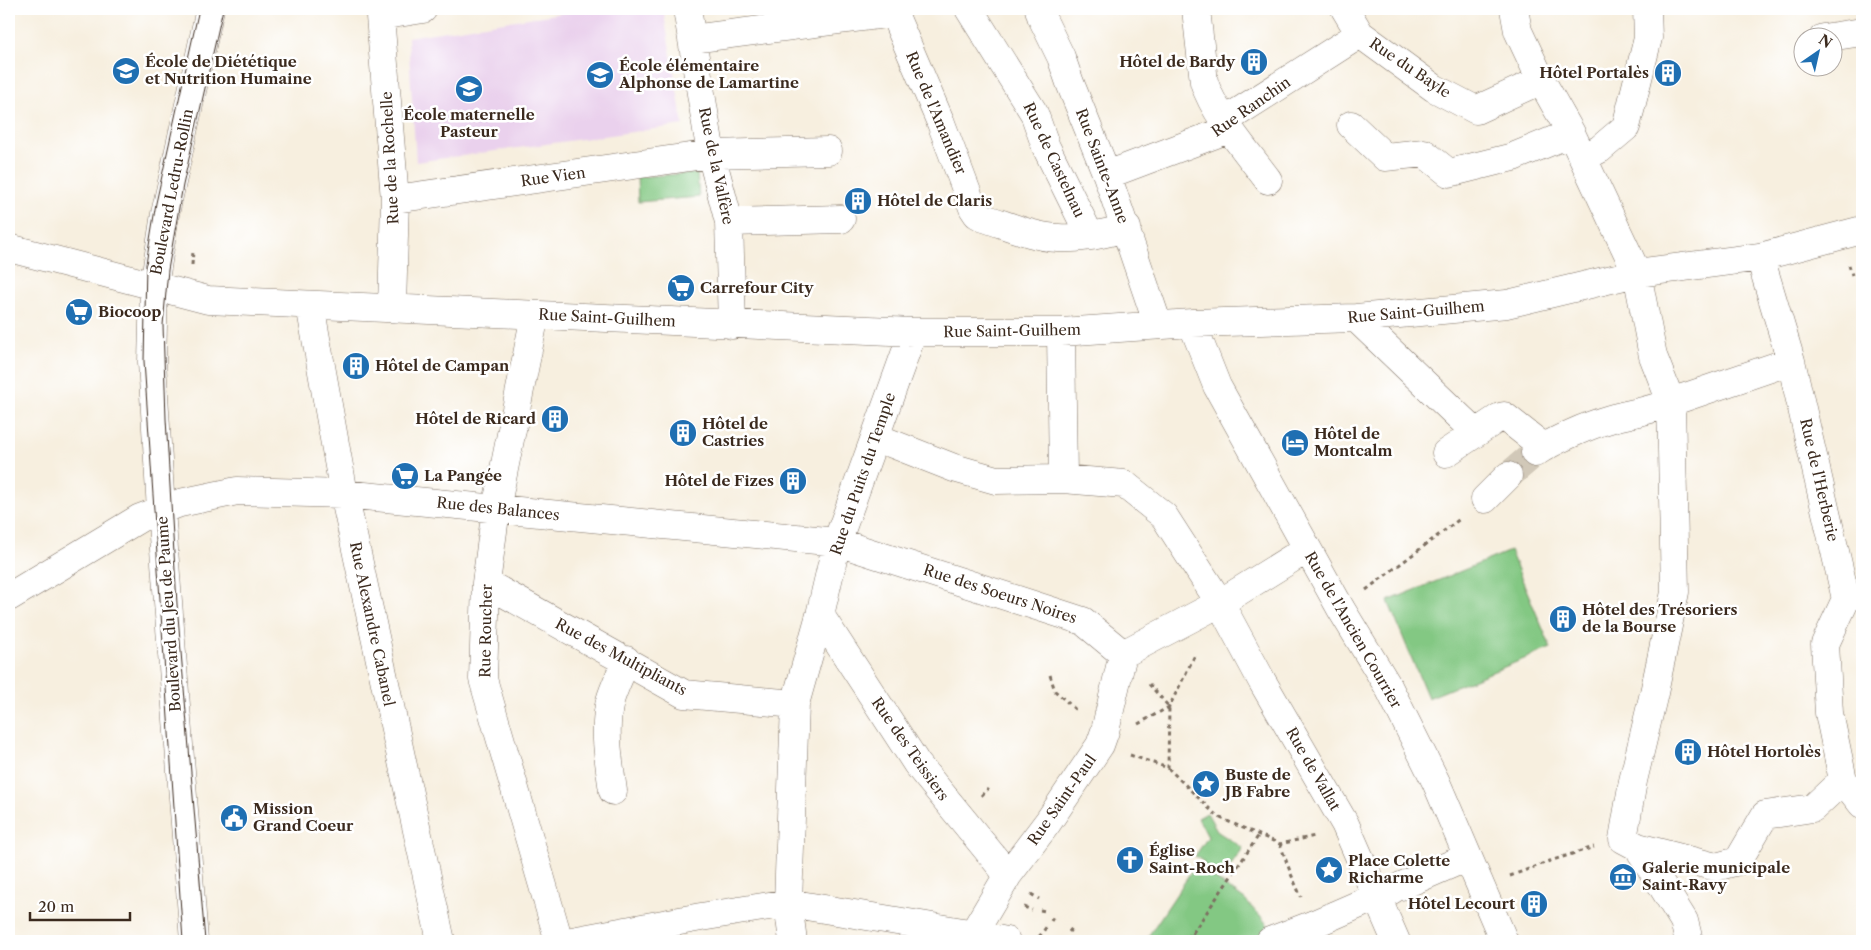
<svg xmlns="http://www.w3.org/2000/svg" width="1871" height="950" viewBox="0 0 1871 950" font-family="'Libre Caslon Text',serif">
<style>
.built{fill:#ead1ed}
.green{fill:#83c883;stroke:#5f7950}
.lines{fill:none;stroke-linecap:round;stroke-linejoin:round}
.minor-tunnel{stroke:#d1c8b8;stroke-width:28;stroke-dasharray:28 14;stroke-linecap:butt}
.minor-casing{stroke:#7d6f62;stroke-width:29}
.path{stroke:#7d6f62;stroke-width:3;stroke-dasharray:4 4;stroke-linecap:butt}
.minor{stroke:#fff;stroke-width:28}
.tram{stroke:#3b2a1e;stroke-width:1}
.labels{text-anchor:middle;stroke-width:5;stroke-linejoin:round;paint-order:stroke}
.poi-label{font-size:15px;font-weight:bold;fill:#3b2a1e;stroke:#fff;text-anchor:start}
.street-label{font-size:15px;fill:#3b2a1e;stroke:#fff}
</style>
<rect width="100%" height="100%" fill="#fff"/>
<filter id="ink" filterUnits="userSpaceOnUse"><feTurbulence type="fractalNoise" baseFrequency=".02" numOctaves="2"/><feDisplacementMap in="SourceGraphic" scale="10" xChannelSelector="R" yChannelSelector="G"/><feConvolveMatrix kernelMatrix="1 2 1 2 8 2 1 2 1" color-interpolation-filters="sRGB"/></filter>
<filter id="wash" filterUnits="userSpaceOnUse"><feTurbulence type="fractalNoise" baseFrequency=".0096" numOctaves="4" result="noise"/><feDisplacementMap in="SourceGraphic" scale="20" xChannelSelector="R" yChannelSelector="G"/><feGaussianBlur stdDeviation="1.12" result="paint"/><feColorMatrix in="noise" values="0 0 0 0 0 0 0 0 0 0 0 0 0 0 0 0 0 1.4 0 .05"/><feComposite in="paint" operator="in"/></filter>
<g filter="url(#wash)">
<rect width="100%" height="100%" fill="#f7efdf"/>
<path class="built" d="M588,9h75l20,116 -267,37 -8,-125z"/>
<path class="green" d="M697,173l2,24 -61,5 -1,-25z
M1510,551l41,97 -123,50 -40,-97z
M1207,813l11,19 25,16 -21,30 -19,-14 1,-2 -9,-6 13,-19 -10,-19z
M1196,865l49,35 34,37 -9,4h-125z"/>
</g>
<g filter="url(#ink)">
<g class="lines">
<path class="minor-tunnel" d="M1508,476l27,-23"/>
<defs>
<path id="minor" d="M381,9l-1,7 15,183 -3,109
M687,9l24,145 18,68 3,103
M892,9l49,114 32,85 4,6 7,4c23,7 49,19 74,20 23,2 47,-5 69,-10
M969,9l65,104 12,34 44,89
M1039,9l2,7 20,41 9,26 37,92 51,150
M1196,9l8,73c10,32 44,71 64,98
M1345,9l15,25 74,54 42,22 65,-30
M1514,9l4,22 23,49 30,53 66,140 16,83 18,46 120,-41 -31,-104
M380,16l43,-7
M1823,38l39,-6
M692,39l201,-26
M1351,125l34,32 39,-4 25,20 64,-16 58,-24
M1583,158l17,-9 26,-22 22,-89 -1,-29
M1107,175l109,-41 16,-18 128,-82
M395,199l316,-45 117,-3
M729,222l112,-3
M9,248l199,52 705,32h148l131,-9 164,-5 151,-14 130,-31 123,-16 102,-27
M310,305l34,189 97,447
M535,315l-39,194 -10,74 -3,96 76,262
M1356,318l120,115 24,-16 4,-1 33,26 8,4
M1192,323l25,63 124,223 48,79 47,94 68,159
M1061,332l2,147
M1791,361l55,238
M875,437l79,31 42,12 67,-1 61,5 40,32 56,87 42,78 83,143 51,117
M1446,453l30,-20
M1535,453c17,-12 54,-28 75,-34 21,-6 41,-8 61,-17l4,190 -21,101 -21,88 -10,58 15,8 46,74 5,20
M1485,499l23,-23
M486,583l198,111 111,10
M9,597l131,-79 40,-15 57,-12 107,3 493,48 246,79 40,33 97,-51 87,-54
M1846,599l-21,45 4,69 14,67 19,24
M820,615l97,149 91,111
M613,791c-4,-30 -10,-60 -3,-90 4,-14 11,-27 16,-41
M1638,847l78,20 22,-6 27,-46 48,-7 30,-28
M1401,886l67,-29
M973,934l35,-59 40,-53 52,-77 5,-14 18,-77
M194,941l-33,-431 -9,-148 2,-75 11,-73 45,-205
M572,941l129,-24 87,-14 175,29 43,9
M793,941l-5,-38 7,-199 25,-89 17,-73 76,-210
M1270,941l44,-17 78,-34"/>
</defs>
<use href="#minor" class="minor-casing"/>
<path class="path" d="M192,265l1,-14
M1849,265l3,10
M1366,590l95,-72
M1050,675l5,16 22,20
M1149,684l20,23 -1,61
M1138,724l31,-17 27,-54
M1130,755l38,13 50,49 62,27 35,-8
M981,796l7,-7
M1280,844l11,30 10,23
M1510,876l40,-15 44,-14
M1031,894l8,5
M1024,907l8,3
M1040,910l6,1
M1051,921l3,-5
M1069,932l3,-4
M1192,934l6,7
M1039,937l8,-11
M1063,941l2,-3
M1179,941l13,-7 67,-99"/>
<use href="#minor" class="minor"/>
<path class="tram" d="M183,941l-39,-580 2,-97 10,-61 43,-194
M205,941l-28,-337 -11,-185 -3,-94 5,-55 15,-85 40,-176"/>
</g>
</g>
<defs>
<symbol id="building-disc" viewBox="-11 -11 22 22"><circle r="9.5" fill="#1f6fb2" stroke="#fff"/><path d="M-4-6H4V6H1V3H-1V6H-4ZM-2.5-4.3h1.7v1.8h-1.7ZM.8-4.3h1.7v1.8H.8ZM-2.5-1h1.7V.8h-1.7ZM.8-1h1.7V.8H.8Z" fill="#fff"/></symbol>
<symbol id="university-disc" viewBox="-11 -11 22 22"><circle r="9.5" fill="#1f6fb2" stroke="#fff"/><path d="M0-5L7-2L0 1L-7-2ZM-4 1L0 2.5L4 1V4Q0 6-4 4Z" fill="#fff"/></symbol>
<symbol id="school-disc" viewBox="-11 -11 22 22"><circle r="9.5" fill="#1f6fb2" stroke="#fff"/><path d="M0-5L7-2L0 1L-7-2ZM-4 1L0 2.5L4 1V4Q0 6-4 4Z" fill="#fff"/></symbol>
<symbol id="supermarket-disc" viewBox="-11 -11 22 22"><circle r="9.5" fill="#1f6fb2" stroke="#fff"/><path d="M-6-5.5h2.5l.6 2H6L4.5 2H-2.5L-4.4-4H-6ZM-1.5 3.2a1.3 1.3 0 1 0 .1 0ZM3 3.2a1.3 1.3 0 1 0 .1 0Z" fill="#fff"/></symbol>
<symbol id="hotel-disc" viewBox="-11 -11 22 22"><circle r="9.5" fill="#1f6fb2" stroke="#fff"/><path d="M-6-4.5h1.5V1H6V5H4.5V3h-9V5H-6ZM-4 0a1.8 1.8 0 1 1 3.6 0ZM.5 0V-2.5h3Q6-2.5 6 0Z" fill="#fff"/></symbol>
<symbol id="sight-disc" viewBox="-11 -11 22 22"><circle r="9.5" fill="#1f6fb2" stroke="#fff"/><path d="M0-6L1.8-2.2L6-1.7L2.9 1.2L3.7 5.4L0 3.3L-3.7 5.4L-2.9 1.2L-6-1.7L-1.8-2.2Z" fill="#fff"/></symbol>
<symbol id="civic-disc" viewBox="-11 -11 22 22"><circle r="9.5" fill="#1f6fb2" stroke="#fff"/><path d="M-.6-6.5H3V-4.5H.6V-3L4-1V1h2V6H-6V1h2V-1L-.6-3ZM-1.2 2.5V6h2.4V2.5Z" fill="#fff"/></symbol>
<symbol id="church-disc" viewBox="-11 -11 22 22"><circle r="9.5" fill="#1f6fb2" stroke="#fff"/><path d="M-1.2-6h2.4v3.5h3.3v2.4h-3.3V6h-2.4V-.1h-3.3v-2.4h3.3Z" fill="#fff"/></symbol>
<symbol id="museum-disc" viewBox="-11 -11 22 22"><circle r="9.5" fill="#1f6fb2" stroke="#fff"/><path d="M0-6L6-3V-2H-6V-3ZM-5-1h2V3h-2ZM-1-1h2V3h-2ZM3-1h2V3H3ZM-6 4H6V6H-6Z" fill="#fff"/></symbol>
</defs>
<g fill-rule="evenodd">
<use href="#building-disc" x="1238" y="46" width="32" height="32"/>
<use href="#university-disc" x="110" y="55" width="32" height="32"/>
<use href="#building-disc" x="1652" y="57" width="32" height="32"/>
<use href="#school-disc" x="584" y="59" width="32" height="32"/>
<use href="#school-disc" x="453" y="73" width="32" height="32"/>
<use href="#building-disc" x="842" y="185" width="32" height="32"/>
<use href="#supermarket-disc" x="665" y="272" width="32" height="32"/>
<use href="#supermarket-disc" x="63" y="296" width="32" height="32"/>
<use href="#building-disc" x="340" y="350" width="32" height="32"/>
<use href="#building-disc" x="539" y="403" width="32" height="32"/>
<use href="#building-disc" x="667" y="417" width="32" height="32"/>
<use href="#hotel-disc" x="1279" y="427" width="32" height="32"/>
<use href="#supermarket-disc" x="389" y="460" width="32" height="32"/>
<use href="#building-disc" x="777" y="465" width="32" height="32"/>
<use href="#building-disc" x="1547" y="603" width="32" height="32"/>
<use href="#building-disc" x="1672" y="736" width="32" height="32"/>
<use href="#sight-disc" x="1190" y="768" width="32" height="32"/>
<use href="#civic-disc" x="218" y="802" width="32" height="32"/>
<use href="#church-disc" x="1114" y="844" width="32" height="32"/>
<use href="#sight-disc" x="1313" y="854" width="32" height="32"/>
<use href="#museum-disc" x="1607" y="861" width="32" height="32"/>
<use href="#building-disc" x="1518" y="888" width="32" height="32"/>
</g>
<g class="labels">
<g class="poi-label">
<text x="145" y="67">École de Diététique<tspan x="145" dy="17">et Nutrition Humaine</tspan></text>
<text x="1235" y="67" text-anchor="end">Hôtel de Bardy</text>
<text x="619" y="71">École élémentaire<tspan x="619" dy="17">Alphonse de Lamartine</tspan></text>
<text x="1649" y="78" text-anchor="end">Hôtel Portalès</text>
<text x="469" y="120" text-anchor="middle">École maternelle<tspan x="469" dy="17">Pasteur</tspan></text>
<text x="877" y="206">Hôtel de Claris</text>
<text x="700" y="293">Carrefour City</text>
<text x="98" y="317">Biocoop</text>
<text x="375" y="371">Hôtel de Campan</text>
<text x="536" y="424" text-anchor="end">Hôtel de Ricard</text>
<text x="702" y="429">Hôtel de<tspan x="702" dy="17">Castries</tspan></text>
<text x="1314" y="439">Hôtel de<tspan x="1314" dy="17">Montcalm</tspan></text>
<text x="424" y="481">La Pangée</text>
<text x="774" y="486" text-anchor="end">Hôtel de Fizes</text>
<text x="1582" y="615">Hôtel des Trésoriers<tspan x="1582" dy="17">de la Bourse</tspan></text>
<text x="1707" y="757">Hôtel Hortolès</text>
<text x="1225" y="780">Buste de<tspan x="1225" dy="17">JB Fabre</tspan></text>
<text x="253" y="814">Mission<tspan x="253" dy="17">Grand Coeur</tspan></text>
<text x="1149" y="856">Église<tspan x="1149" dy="17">Saint-Roch</tspan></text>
<text x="1348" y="866">Place Colette<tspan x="1348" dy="17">Richarme</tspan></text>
<text x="1642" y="873">Galerie municipale<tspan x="1642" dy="17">Saint-Ravy</tspan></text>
<text x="1515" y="909" text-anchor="end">Hôtel Lecourt</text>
</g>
<g class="street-label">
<text transform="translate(1410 68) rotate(34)" y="5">Rue du Bayle</text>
<text transform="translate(1251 107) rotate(-35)" y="5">Rue Ranchin</text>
<text transform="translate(936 113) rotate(67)" y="5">Rue de l'Amandier</text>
<text transform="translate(390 158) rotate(-93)" y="5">Rue de la Rochelle</text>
<text transform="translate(1054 160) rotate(65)" y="5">Rue de Castelnau</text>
<text transform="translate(716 166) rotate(78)" y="5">Rue de la Valfère</text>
<text transform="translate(1102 166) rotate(69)" y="5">Rue Sainte-Anne</text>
<text transform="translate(553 177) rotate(-8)" y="5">Rue Vien</text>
<text transform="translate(172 192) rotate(-79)" y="5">Boulevard Ledru-Rollin</text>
<text transform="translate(1416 312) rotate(-5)" y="5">Rue Saint-Guilhem</text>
<text transform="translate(607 318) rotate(3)" y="5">Rue Saint-Guilhem</text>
<text transform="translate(1012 331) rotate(-1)" y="5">Rue Saint-Guilhem</text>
<text transform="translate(863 474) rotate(-71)" y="5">Rue du Puits du Temple</text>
<text transform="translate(1819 480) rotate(77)" y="5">Rue de l'Herberie</text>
<text transform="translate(498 509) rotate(6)" y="5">Rue des Balances</text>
<text transform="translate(1000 594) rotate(18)" y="5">Rue des Soeurs Noires</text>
<text transform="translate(169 614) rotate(-94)" y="5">Boulevard du Jeu de Paume</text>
<text transform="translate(372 624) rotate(78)" y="5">Rue Alexandre Cabanel</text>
<text transform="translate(1353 630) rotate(60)" y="5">Rue de l'Ancien Courrier</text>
<text transform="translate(486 631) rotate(-89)" y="5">Rue Roucher</text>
<text transform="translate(621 657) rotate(28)" y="5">Rue des Multipliants</text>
<text transform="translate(910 749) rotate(55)" y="5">Rue des Teissiers</text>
<text transform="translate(1313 769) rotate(60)" y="5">Rue de Vallat</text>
<text transform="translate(1062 800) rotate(-55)" y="5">Rue Saint-Paul</text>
</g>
</g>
<rect width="1871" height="950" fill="none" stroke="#fff" stroke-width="30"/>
<g transform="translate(1818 52) rotate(34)"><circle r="24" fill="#ffffff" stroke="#b1aaa5"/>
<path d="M0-4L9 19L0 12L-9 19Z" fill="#1f6fb2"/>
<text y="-8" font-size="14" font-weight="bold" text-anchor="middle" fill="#3b2a1e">N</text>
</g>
<path d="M30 912v8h100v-8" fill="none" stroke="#3b2a1e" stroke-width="2.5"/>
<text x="38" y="912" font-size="15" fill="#3b2a1e" stroke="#ffffff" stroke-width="4" paint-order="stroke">20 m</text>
</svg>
